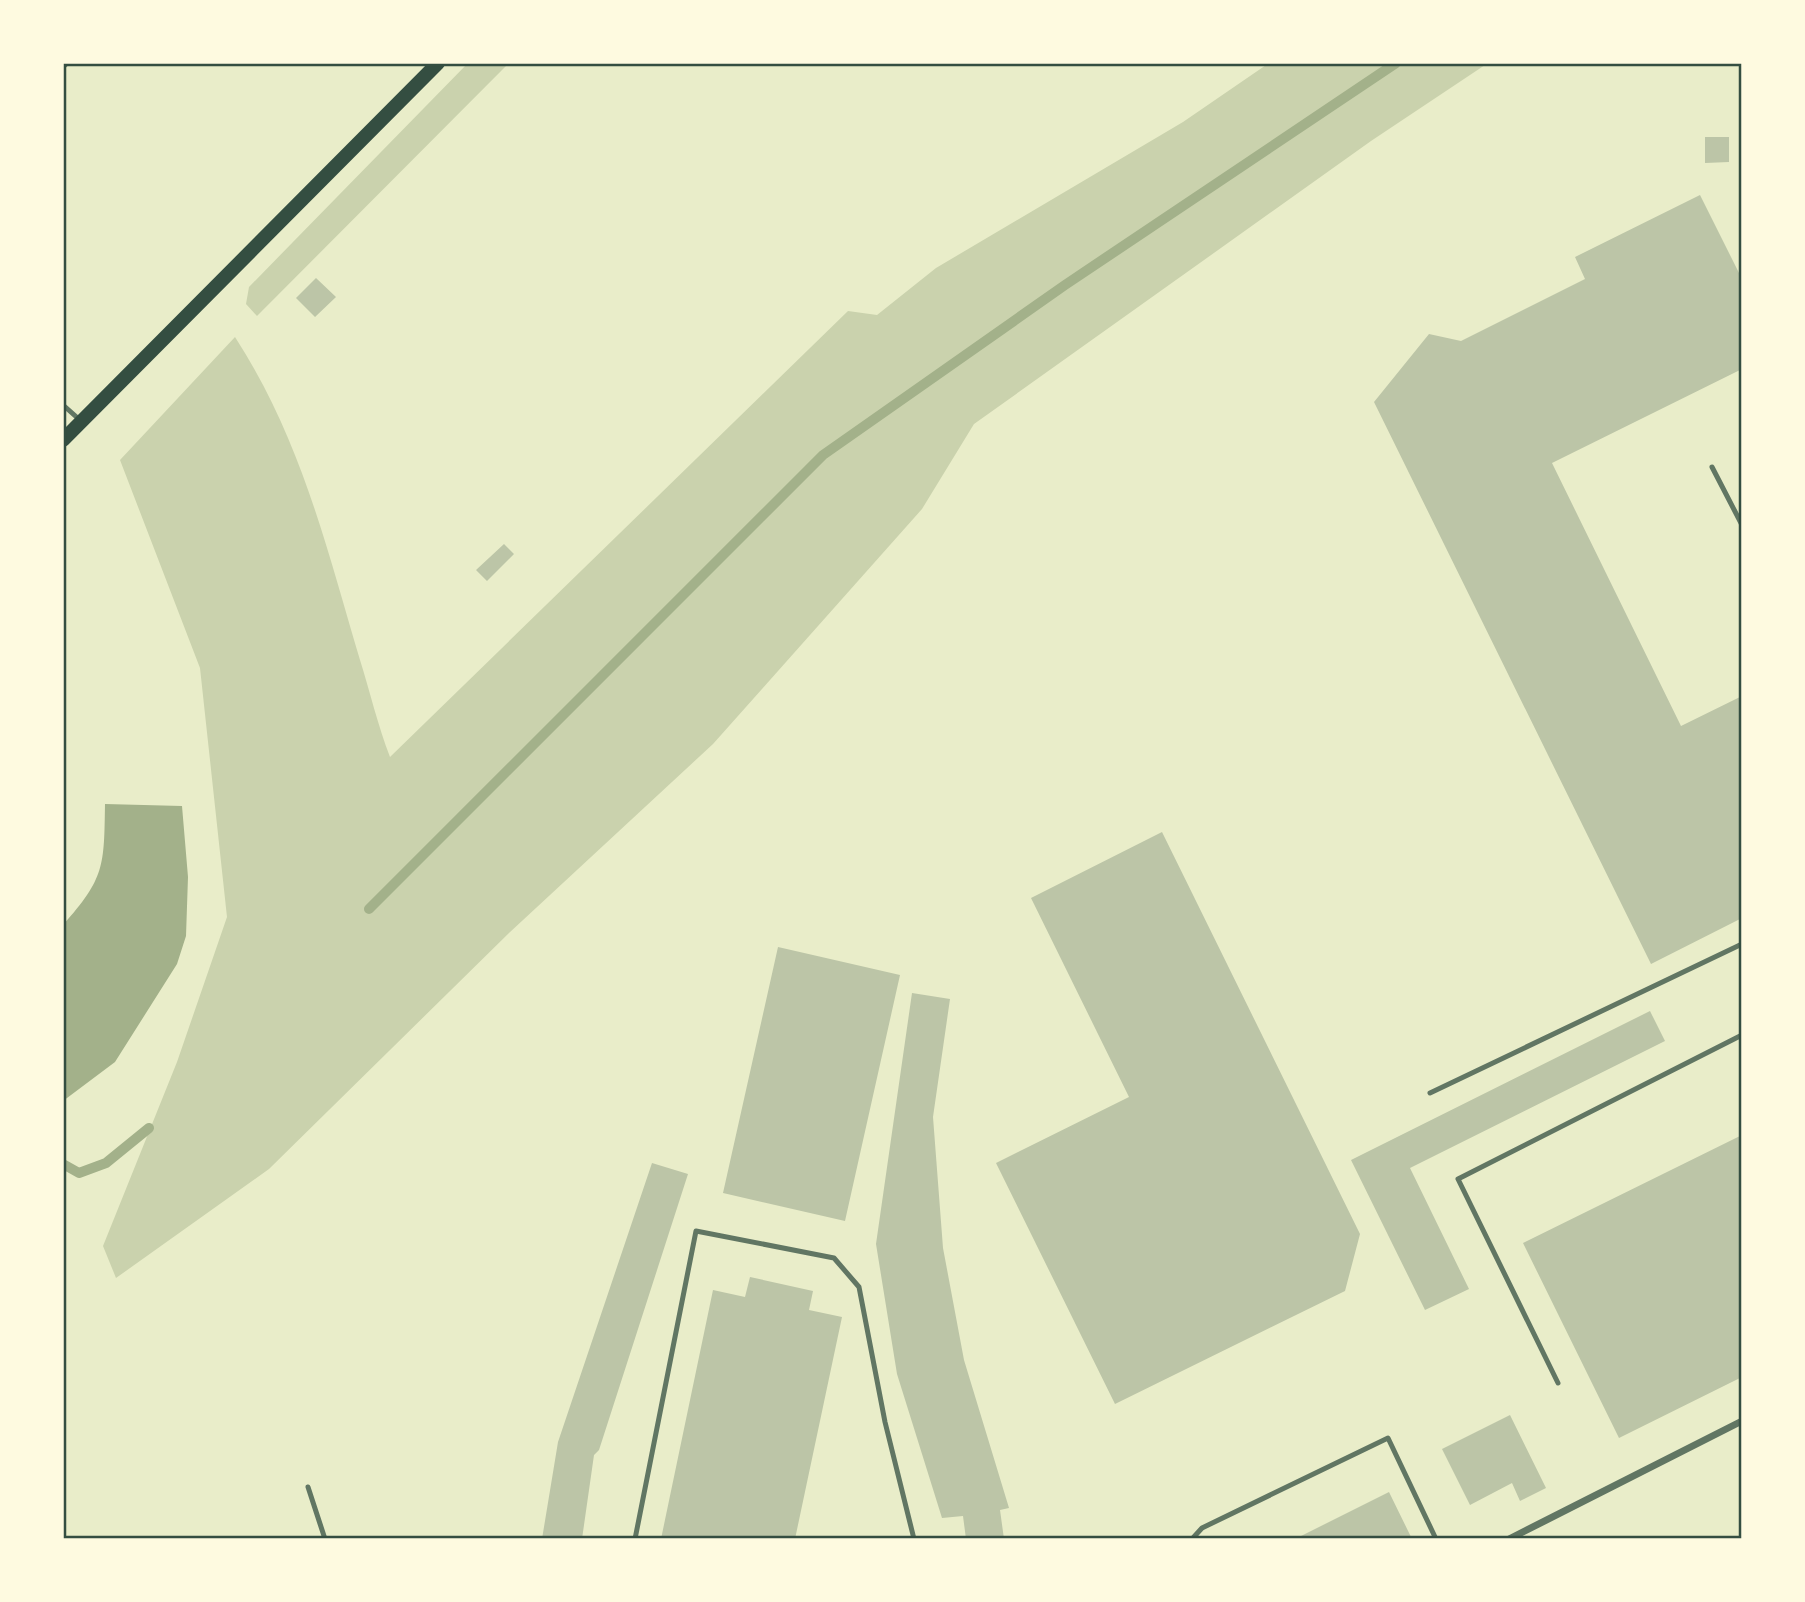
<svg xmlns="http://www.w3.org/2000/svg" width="1805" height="1602" viewBox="0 0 1805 1602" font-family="'Libre Baskerville',serif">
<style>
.green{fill:#cad2ad}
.water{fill:#a3b18a}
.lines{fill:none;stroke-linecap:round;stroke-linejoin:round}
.stream{stroke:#a3b18a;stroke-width:10}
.building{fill:#bcc5a7}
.service{stroke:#617663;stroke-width:5}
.minor{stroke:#617663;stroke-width:7}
.secondary{stroke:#344e41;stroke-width:14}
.neatline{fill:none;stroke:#344e41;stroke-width:2.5}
</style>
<rect width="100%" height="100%" fill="#e9edc9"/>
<path class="green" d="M468,63h41l-252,253 -11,-12 3,-17z
M1269,63h219l-117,78 -397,283 -52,85 -209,235 -204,189 -240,236 -153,109 -13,-32 74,-184 50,-145 -27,-249 -80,-208 115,-123c66,102 91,209 125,323 10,32 18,66 30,97l458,-446 29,4 59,-47 247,-146z"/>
<path class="water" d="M105,804l77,2 6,71 -2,59 -9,28 -62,98 -52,39v-176c42,-47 41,-59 42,-121z"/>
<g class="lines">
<path class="stream" d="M369,909l454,-454 242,-170 331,-222
M63,1164l16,9 27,-10 43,-35"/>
</g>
<path class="building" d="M1705,137h24v25l-24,1z
M1700,195l42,84v90l-190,94 129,263 61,-30v222l-91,46 -277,-562 55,-68 32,7 124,-62 -10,-22z
M316,278l20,19 -21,20 -19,-19z
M504,544l10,10 -27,27 -11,-11z
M1162,832l198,402 -15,57 -230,113 -119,-241 133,-66 -98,-199z
M778,947l122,28 -55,246 -122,-28z
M912,993l38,6 -17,118 10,131 21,112 45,148 -9,2 4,29h-38l-3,-23 -21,2 -45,-144 -21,-130z
M1650,1011l15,30 -255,127 59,121 -44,21 -74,-150z
M1742,1135v242l-123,61 -96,-195z
M652,1163l36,11 -89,276 -5,5 -12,84h-40l16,-97z
M750,1277l63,14 -4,19 33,7 -47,222h-134l52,-249 32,7z
M1510,1415l36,73 -26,13 -8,-18 -42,22 -28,-56z
M1389,1492l23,47h-117z"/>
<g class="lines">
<path class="service" d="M63,67l4,-4
M63,405l18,16
M1712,467l30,58
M1430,1093l312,-149
M1558,1383l-100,-204 284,-144
M308,1487l17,52
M635,1539l61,-308 138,27 25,29 26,135 29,117
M1192,1539l10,-11 186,-90 48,101"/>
<path class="minor" d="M1509,1539l233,-118"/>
<path class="secondary" d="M63,440l375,-377"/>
</g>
<rect width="1805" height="1602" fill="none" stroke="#fefae0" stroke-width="130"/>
<rect x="65" y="65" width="1675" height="1472" class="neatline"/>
</svg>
